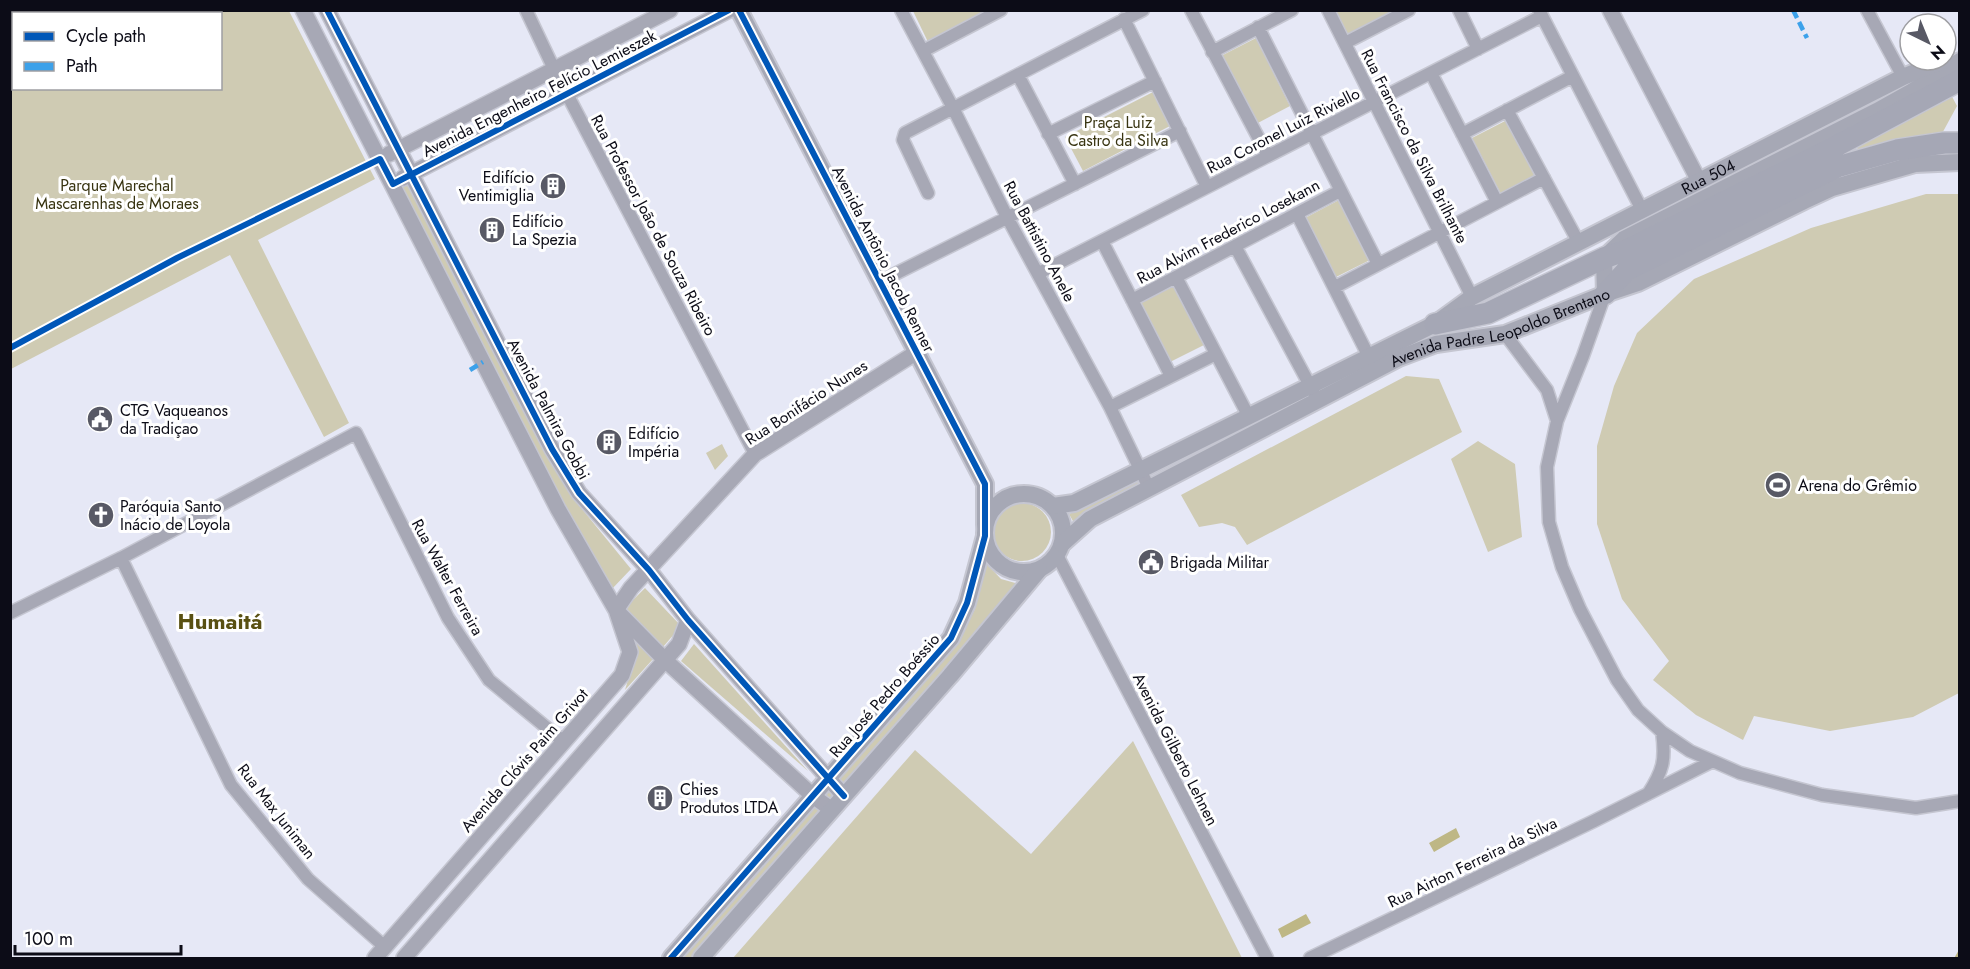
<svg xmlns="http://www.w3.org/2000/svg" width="1970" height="969" viewBox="0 0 1970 969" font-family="Jost,sans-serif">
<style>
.green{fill:#cfcbb3;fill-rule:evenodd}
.water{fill:#beb785}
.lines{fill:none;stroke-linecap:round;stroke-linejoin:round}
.stream{stroke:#beb785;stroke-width:3}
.minor-casing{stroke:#c5c6d1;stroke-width:15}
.tertiary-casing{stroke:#c5c6d1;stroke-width:18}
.secondary-casing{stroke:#c5c6d1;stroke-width:20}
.motorway-casing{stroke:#c5c6d1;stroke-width:24}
.minor{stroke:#a7a8b5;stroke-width:12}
.tertiary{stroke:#a7a8b5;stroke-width:15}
.secondary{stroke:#a6a8b5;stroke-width:16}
.motorway{stroke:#a5a7b5;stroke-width:21}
.quiet{stroke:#3ca1ea;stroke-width:4.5;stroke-dasharray:9 4.5;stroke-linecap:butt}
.cycleway-casing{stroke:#fff;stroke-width:10}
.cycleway{stroke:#0057b8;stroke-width:6}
.labels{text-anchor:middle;stroke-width:6;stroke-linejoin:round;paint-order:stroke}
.street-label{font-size:16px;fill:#0c0c17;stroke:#fff}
.park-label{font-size:16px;fill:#383411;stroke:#fff}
.poi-label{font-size:16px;fill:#0c0c17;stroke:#fff;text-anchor:start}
.district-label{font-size:22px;font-weight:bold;fill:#595012;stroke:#fff}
</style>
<rect width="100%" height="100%" fill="#e6e8f6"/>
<path class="green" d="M11,10l278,1 86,168 -117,61 91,183 -25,14 -94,-182 -219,114zM14,14h206v74h-206z
M913,11h78l-63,31z
M1333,11h62l-49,24z
M1256,38l34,68 -34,18 -35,-68z
M1949,91l8,15 -18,33 -76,20 -7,-13z
M1153,92l17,34 -87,45 -18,-34z
M1507,120l29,59 -34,17 -30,-58z
M408,184l140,272 25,42 58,71 -20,21 -60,-111 -149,-292z
M1926,194h33v499l-46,24 -83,14 -76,-15 -11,24 -47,-25 -43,-35 16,-19 -47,-62 -25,-75v-78l17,-60 23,-53 57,-54 117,-51z
M1339,200l31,60 -34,17 -31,-59z
M1174,286l30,59 -34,17 -30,-59z
M1406,376l33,3 23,53 -215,113 -12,-18 -13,-4 -23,4 -18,-32z
M1478,441l37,23 7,73 -34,15 -37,-93z
M722,444l6,12 -13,14 -9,-17z
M1137,481l4,8 -67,34 -5,-9z
M993 532a29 29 0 1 1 58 0a29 29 0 1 1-58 0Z
M985,562l16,17 22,6 -327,373h-16l281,-322 14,-27z
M645,588l36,38 -18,21 -33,-30 -4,-10z
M632,638l22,20 -29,32 10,-33z
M694,644l114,127 -127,-110z
M1133,741l109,217h-509l182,-208 116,104z"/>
<path class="water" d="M1456,828l4,9 -26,15 -5,-9z
M1306,914l5,9 -29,15 -4,-9z"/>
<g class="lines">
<path class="stream" d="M1956,958l4,-7"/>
<defs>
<path id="minor" d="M526,10l28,59 201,385
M901,10l52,98 54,109 103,190 39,81
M1191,10l77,146
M1328,10l144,287
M1459,10l19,39
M1539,10l103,200
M1867,10l36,67
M1124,19l83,168
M1258,27l120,237
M1345,43l64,-33
M923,51l78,-41
M1212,52l80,-42
M1431,73l66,129
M1018,75l57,109
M1507,110l72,133
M1048,134l107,-53
M1462,134l111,-58
M928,193l-25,-53 2,-7 238,-123
M1297,214l72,143
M1102,241l69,135
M1235,246l79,147
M1039,273l503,-257
M1176,277l73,140
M881,281l299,-150
M1335,287l209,-109
M1605,294l-22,62 -26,65 -10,46 2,55 13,45 18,42 37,71 21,30 24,22 28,19 50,22 82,22 94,13 44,-7
M1132,300l208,-109
M1505,334l42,56 10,31
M1110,407l106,-53
M1057,555l210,403
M121,558l110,227 77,94 77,68
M10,613l111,-55 235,-125 92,185 41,62 75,62
M1648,794c15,-23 18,-34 14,-62
M1310,958l284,-137 117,-59"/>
<path id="tertiary" d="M303,10l255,499 58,101 49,50 148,136 19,14
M327,10l225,439 27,44 70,77 39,50 156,176
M1610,10l89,171
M389,154l281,-144
M403,178l326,-168
M616,610l15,-22 124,-134 162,-102
M375,958l247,-283 8,-23 -13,-39
M404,958l275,-314 9,-24"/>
<g id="secondary">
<path d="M739,10l246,474v41"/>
<path d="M1605,294l-1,-36 20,-19 253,-128 34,-19 49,-31"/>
<circle cx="1024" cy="533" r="39"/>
<path id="s1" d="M1053,506l21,-3 361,-179 37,-27 431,-220 42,-17"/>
<path id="s2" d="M1062,544l28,-25 309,-161 37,-14 69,-10 100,-40 33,-11 166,-82 28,-13 83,-24 45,-2"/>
<path d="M671,958l280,-320 16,-35 18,-67"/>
<path d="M701,958l249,-282 89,-106"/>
</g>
<path id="motorway" d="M1605,294l22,-24 210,-103 60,-17 47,-7h16
M1435,324l53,-11 116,-55 25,-9 198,-98 133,-71"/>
</defs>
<use href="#minor" class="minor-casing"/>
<use href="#tertiary" class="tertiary-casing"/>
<use href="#secondary" class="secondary-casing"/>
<use href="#motorway" class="motorway-casing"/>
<use href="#minor" class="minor"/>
<use href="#tertiary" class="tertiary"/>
<use href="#secondary" class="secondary"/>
<use href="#motorway" class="motorway"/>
<path class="quiet" d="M1793,10l14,28
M470,370l13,-8"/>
<defs>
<path id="cycleway" d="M327,10l225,439 27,44 70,77 39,50 156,176
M10,348l167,-90 203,-99 13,25 336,-174
M671,958l280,-320 16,-35 18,-67v-52l-246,-474"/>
</defs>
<use href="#cycleway" class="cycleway-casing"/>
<use href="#cycleway" class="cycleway"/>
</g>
<defs>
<symbol id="building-disc" viewBox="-11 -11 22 22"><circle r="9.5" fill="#585965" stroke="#fff"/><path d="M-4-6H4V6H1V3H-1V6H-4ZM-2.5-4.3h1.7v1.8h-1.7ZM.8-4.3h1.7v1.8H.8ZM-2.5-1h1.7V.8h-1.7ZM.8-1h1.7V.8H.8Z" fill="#fff"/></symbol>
<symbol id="civic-disc" viewBox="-11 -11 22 22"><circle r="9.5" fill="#585965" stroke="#fff"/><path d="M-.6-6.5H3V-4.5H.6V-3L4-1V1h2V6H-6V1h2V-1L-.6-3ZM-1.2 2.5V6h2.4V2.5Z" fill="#fff"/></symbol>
<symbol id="stadium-disc" viewBox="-11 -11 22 22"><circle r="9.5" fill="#585965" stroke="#fff"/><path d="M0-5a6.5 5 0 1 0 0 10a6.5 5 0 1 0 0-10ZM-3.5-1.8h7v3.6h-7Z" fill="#fff"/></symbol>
<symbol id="church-disc" viewBox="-11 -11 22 22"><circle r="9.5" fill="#585965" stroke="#fff"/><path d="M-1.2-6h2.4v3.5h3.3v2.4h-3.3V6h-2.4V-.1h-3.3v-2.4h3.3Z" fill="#fff"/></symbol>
</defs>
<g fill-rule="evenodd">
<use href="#building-disc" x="538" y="171" width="30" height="30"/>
<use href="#building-disc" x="477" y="215" width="30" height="30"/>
<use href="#civic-disc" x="85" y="404" width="30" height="30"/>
<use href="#building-disc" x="594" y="427" width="30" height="30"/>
<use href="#stadium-disc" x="1763" y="470" width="30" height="30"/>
<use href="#church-disc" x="86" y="500" width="30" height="30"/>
<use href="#civic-disc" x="1136" y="547" width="30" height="30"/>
<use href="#building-disc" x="645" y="783" width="30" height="30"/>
</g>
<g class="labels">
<g class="street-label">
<text transform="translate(539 93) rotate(-27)" y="6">Avenida Engenheiro Felício Lemieszek</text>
<text transform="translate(1283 130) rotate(-27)" y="6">Rua Coronel Luiz Riviello</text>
<text transform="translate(1415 146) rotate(63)" y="6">Rua Francisco da Silva Brilhante</text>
<text dy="6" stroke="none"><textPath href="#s1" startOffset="735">Rua 504</textPath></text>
<text transform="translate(654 225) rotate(62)" y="6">Rua Professor João de Souza Ribeiro</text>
<text transform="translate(1228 231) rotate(-28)" y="6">Rua Alvim Frederico Losekann</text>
<text transform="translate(1040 241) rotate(62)" y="6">Rua Battistino Anele</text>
<text transform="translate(884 259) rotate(63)" y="6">Avenida Antônio Jacob Renner</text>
<text dy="6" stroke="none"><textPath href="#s2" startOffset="492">Avenida Padre Leopoldo Brentano</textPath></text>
<text transform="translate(806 402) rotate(-33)" y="6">Rua Bonifácio Nunes</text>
<text transform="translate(549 409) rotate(62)" y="6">Avenida Palmira Gobbi</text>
<text transform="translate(448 577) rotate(61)" y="6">Rua Walter Ferreira</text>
<text transform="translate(884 695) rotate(-49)" y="6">Rua José Pedro Boéssio</text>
<text transform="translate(1176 749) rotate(63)" y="6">Avenida Gilberto Lehnen</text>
<text transform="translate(524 760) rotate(-49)" y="6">Avenida Clóvis Paim Grivot</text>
<text transform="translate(277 811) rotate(52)" y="6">Rua Max Juniman</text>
<text transform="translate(1472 862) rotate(-26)" y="6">Rua Airton Ferreira da Silva</text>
</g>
<g class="park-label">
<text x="1118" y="128">Praça Luiz<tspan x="1118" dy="18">Castro da Silva</tspan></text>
<text x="117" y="191">Parque Marechal<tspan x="117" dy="18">Mascarenhas de Moraes</tspan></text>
</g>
<g class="poi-label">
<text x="534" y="183" text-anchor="end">Edifício<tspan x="534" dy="18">Ventimiglia</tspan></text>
<text x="512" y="227">Edifício<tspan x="512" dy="18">La Spezia</tspan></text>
<text x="120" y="416">CTG Vaqueanos<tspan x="120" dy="18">da Tradiçao</tspan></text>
<text x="628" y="439">Edifício<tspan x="628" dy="18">Impéria</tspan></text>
<text x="1798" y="491">Arena do Grêmio</text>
<text x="120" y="512">Paróquia Santo<tspan x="120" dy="18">Inácio de Loyola</tspan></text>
<text x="1170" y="568">Brigada Militar</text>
<text x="680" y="795">Chies<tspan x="680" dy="18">Produtos LTDA</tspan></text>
</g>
<g class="district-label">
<text x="220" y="629">Humaitá</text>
</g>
</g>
<rect width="1970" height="969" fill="none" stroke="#0c0c17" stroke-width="24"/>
<rect x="12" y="12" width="210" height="78" fill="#ffffff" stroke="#9e9ea2" stroke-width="1.5"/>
<rect x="24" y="32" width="30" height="9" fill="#0057b8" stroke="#9e9ea2" stroke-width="1.5"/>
<text x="66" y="42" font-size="18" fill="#0c0c17">Cycle path</text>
<rect x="24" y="62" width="30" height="9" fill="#3ca1ea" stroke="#9e9ea2" stroke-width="1.5"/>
<text x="66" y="72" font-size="18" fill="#0c0c17">Path</text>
<g transform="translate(1928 42) rotate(137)"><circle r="28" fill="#ffffff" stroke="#9e9ea2" stroke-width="1.5"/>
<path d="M0-4.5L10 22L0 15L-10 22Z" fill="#585965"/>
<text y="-9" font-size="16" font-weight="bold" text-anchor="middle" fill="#0c0c17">N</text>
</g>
<path d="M15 945v9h166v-9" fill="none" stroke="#0c0c17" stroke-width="3"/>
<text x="24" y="945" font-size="18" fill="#0c0c17" stroke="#ffffff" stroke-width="4.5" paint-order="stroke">100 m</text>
</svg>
